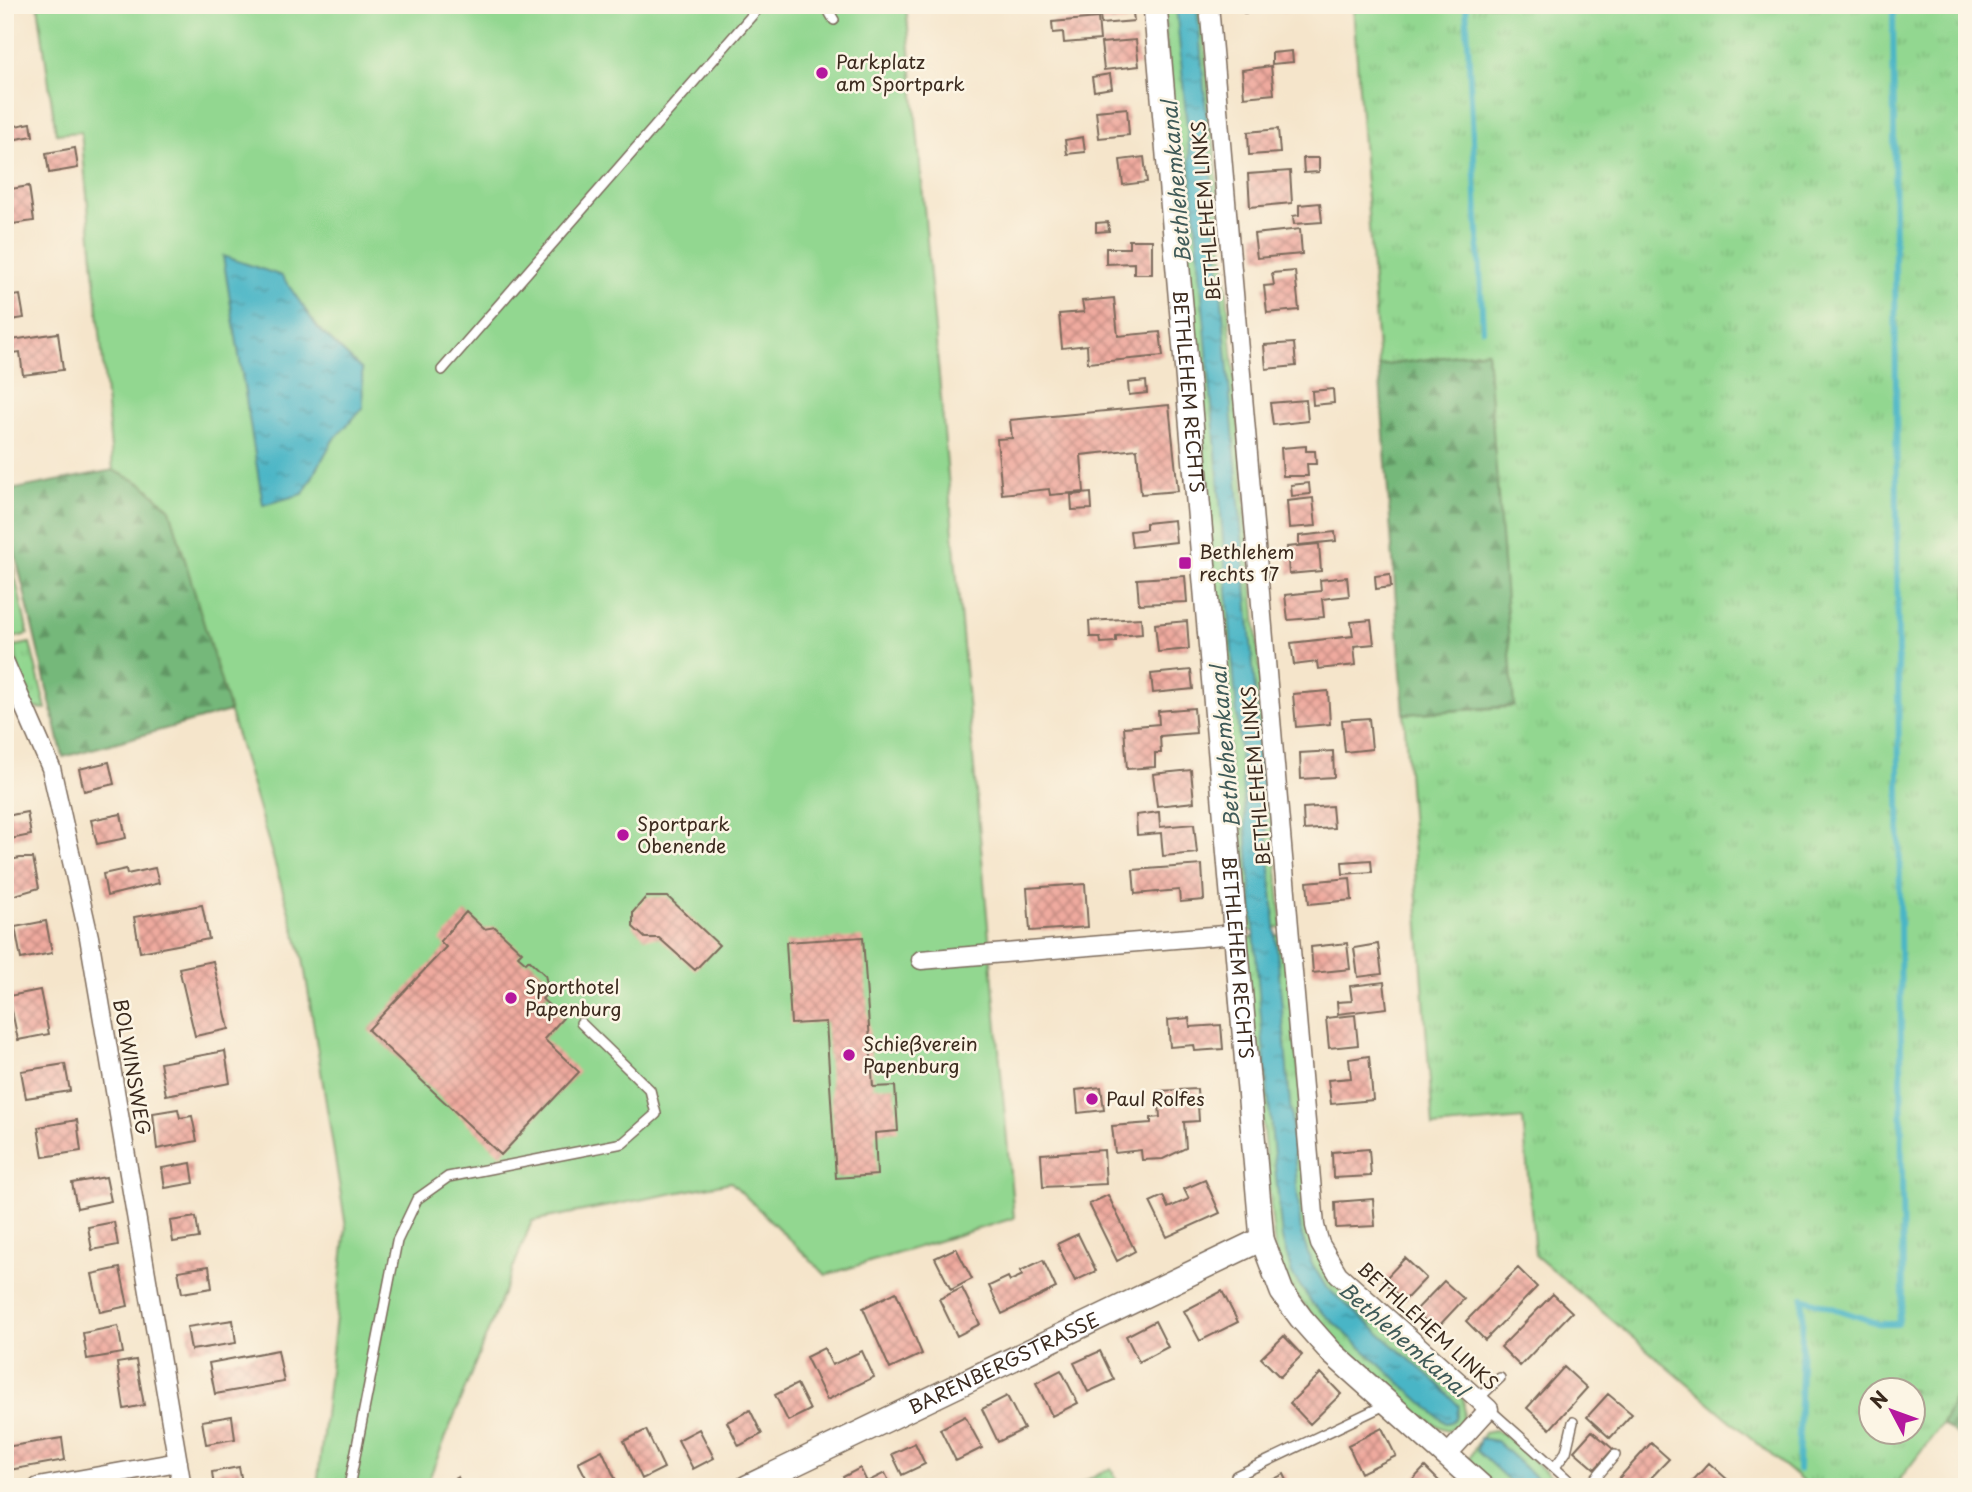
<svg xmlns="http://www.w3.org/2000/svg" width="1972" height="1492" font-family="'Playpen Sans',sans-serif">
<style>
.grass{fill:url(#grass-tufts);stroke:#668057;stroke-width:2;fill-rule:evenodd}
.forest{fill:url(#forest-firs);stroke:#58714c;stroke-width:2}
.park{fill:#92d790;stroke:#668057;stroke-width:2}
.water{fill:url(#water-ripples);stroke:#427072;stroke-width:2}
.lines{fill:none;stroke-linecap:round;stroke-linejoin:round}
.stream{stroke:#4ab5c6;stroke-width:6}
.building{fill:url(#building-cross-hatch)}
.service-casing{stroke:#7c6b5b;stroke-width:12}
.minor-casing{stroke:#7c6b5b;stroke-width:21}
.tertiary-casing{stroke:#7c6b5b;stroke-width:26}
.service{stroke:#fff;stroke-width:9}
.minor{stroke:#fff;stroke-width:18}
.tertiary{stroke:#fff;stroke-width:23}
.poi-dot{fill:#b5179e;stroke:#fcf5e5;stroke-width:2.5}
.labels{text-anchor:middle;stroke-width:5;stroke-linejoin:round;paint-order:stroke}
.poi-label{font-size:19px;fill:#3b2a1e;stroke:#fcf5e5;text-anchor:start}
.street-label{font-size:19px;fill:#3b2a1e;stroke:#fcf5e5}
.water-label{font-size:21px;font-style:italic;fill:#405b59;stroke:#fcf5e5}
</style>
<defs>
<pattern id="grass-tufts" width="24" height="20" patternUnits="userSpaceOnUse" patternTransform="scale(1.75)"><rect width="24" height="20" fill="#92d790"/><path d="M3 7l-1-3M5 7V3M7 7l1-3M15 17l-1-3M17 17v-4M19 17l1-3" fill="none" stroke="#7fb97c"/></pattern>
<pattern id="forest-firs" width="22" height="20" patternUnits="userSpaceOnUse" patternTransform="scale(1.75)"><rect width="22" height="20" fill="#75b87a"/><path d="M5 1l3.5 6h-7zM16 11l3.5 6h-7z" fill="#619663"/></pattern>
<pattern id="water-ripples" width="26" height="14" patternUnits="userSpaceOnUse" patternTransform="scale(1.75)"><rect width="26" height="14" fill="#4ab5c6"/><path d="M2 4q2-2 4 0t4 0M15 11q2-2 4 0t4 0" fill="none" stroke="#3f93a0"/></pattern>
<pattern id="building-cross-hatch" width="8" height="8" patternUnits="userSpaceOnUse" patternTransform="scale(1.75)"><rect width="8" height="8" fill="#efaa9f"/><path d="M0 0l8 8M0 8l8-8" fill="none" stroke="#c38b81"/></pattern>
</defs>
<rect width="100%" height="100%" fill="#fcf5e5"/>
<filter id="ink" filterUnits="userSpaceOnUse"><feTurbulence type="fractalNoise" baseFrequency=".0143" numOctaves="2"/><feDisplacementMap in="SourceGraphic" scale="14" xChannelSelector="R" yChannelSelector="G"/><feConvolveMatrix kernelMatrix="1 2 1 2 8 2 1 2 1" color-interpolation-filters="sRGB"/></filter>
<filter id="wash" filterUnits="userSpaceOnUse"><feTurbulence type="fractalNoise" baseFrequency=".00686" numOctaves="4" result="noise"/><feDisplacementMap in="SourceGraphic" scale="28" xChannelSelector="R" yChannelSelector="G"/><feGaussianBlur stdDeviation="1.57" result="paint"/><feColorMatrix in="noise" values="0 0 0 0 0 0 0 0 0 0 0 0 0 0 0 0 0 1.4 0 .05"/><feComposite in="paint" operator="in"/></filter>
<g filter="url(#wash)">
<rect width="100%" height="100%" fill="#f5e5cb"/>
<!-- grass -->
<path class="grass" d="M1163,5H1202L1282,927L1274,928L1275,935H1283L1320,1258L1463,1398C1466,1415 1464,1424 1448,1430C1410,1420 1317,1325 1293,1291C1285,1279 1280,1264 1275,1251L1245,947L1250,937H1255L1254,931H1250L1244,924Z
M1353,5H1967V1373L1942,1424L1894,1487H1809L1535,1255L1523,1119L1433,1127L1404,714L1510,707L1487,351L1379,366ZM1870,1390H1912V1432H1870Z
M5,531L28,634L12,638L5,623Z
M30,643L46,709L33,708L18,672L15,646Z
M1494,1431L1502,1433L1563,1487H1497L1472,1464L1469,1458L1484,1433Z
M1111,1468L1120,1487H1073Z"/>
<!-- forest -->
<path class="forest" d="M1487,351L1514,706L1404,714L1379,366Z
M113,470L143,484L170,509L230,711L63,757L5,510V491Z
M1967,1373V1443L1942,1424Z"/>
<!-- park -->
<path class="park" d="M38,5H906L1014,1218L826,1275L731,1182L532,1221L427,1484L421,1487H317L346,1227L303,959L170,509L143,484L113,470L81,132L56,134Z"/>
<!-- water -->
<path class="water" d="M1176,5H1197L1301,1233L1311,1262L1326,1287L1437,1383L1459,1406C1457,1415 1457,1422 1446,1423L1436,1415L1312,1303L1292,1274L1282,1238L1263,1043L1216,451Z
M223,256L282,276L318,328L362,370L363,408L333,440L303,494L263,505Z
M1480,1438L1496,1441L1546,1487H1516L1477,1451Z"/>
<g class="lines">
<!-- stream -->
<path class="stream" d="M1466,5L1483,329
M1798,1470L1803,1298L1880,1324H1898L1903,1297L1893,5"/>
</g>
<g id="blocks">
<!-- building -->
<path class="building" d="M1099,5H1132L1134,21L1101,24Z
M1244,5H1289V11L1244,13Z
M1098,18L1100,40L1064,43L1063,32L1053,33L1052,22Z
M1136,40L1139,66L1104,70L1101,43Z
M1292,51L1293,62L1272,64V53Z
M1271,66L1274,94L1244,97L1242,70Z
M1110,74L1112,88L1094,91L1092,77Z
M1127,108L1129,135L1099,138L1096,111Z
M31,123L33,136L5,141V128Z
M1278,129L1280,153L1249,155L1248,132Z
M1083,137L1085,152L1067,154L1065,140Z
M75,148L78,168L49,173L46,153Z
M1144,157L1147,182L1123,185L1120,160Z
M1303,158H1319V172L1304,173Z
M1290,171L1292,203L1250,207L1248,174Z
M29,186L34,221L5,225V190Z
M1320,203L1322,222L1294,224L1293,216L1299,215V205Z
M1108,222L1109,231L1096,232V223Z
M1300,229L1302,254L1257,258L1254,234Z
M1129,240H1152V274H1134V263L1106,264V248H1129Z
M5,248L10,273L5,274Z
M1295,271L1299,310L1267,313L1264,286L1274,285L1272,273Z
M20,295L24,318L5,321V297Z
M1114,298L1118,336L1160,332L1163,356L1088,363L1087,345L1062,348L1059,314L1084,312L1082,301Z
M58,333L63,370L23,375L20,352L5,354V341Z
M1294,343L1296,366L1266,369L1264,345Z
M1146,381L1147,393L1129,395L1128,383Z
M1333,389L1334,403L1313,405L1312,391Z
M1306,400L1308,421L1273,425L1270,403Z
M1169,405L1178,491L1141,494L1137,449L1081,455L1084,492L1050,495L1049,489L1002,494L997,439L1012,438L1010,420Z
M1306,446V451H1315L1316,464H1307L1308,476H1283L1281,448Z
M1309,483L1310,494L1292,496L1291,485Z
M1091,493L1092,509L1072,510L1071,495Z
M1313,498L1316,526L1289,528L1287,501Z
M1174,520L1176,542L1132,547L1130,531L1146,529V523Z
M1335,532L1336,541L1299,545V536Z
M1319,544L1321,571L1289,574L1287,547Z
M1390,574L1391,587L1376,589L1375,576Z
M1185,576L1187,602L1139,604L1137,579Z
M1347,577L1349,596L1322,599L1324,617L1288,620L1285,595L1321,591L1320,580Z
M1141,618L1142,634L1116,636V642L1101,643L1100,637H1090L1089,621Z
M1371,620L1374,644L1354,646L1356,665L1318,669L1317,662L1294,665L1291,643L1353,636L1351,622Z
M1187,621L1189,649L1158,652L1155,624Z
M1191,670L1193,689L1153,693L1151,674Z
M1328,691L1330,724L1296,727L1293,694Z
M1194,708L1196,733L1160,736L1161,753H1155V767L1127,769L1124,727L1159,724L1158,711Z
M1369,718L1372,749L1345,752L1342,720Z
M1333,751L1334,777L1301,779L1300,753Z
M109,762L114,784L84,791L79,769Z
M1191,770L1194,802L1157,806L1153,774Z
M6,795L11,815L27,812L31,835L5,840Z
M1332,806L1334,828L1304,830L1303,808Z
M1159,812L1160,827L1194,824L1197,853L1163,856L1161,833L1137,835L1136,815Z
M121,814L126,838L97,844L91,820Z
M20,858H33L39,888L5,898V861Z
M1371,860L1372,872L1343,874L1342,862Z
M1202,865L1204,900L1180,902L1179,890L1135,894L1133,870Z
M155,868L159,883L107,896L103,874L126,869L127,874Z
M1350,878L1352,900L1309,904L1307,882Z
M1085,884L1088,927L1030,931L1027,888Z
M646,897H668L719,945L695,970L659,938H645L633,927V912Z
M202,905L209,939L140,952L134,917Z
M466,912L484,929L495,927L522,952L518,956L526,963L529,960L545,975L549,992L542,999L563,1018L544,1039L579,1072L501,1155L368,1030L446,947L440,941Z
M46,921L52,953L21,959L15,927Z
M863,937L873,1087L895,1086L898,1131L875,1133L877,1175L836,1178L826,1022L791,1024L786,942Z
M1347,943L1350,969L1313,973L1311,947Z
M1378,944L1382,974L1358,977L1354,948Z
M213,961L229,1029L195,1036L179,968Z
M1384,982L1387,1008L1338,1014L1337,1002L1352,1001L1350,986Z
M40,990L49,1034L18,1040L9,996Z
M1355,1015L1358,1045L1329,1048L1326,1018Z
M1189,1018L1190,1027L1221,1025L1223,1049L1195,1051L1194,1045L1170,1047L1168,1020Z
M225,1051L230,1083L166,1095L160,1063Z
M1369,1056L1373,1100L1331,1104L1328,1080L1351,1078L1349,1059Z
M65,1064L70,1091L26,1098L21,1071Z
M1101,1087L1104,1110L1078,1113L1076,1090Z
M1197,1089L1199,1121L1184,1122L1186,1148L1163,1159L1142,1160L1141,1150L1115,1153L1112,1126L1151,1123V1118L1160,1117L1158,1091Z
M178,1109L180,1118L192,1116L197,1141L157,1149L153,1113Z
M77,1120L81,1151L43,1157L38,1127Z
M1369,1149L1371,1176L1333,1178L1332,1152Z
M1104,1150L1106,1184L1043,1187L1041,1154Z
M191,1163L194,1183L165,1188L162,1168Z
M106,1177L111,1201L77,1208L72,1183Z
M1205,1180L1220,1213L1167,1237L1150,1202L1163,1196L1168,1208L1189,1199L1184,1189Z
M1108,1195L1135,1251L1117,1261L1089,1204Z
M1373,1199L1375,1226L1336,1228L1335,1202Z
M196,1217L199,1238L173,1242L170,1221Z
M114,1222L118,1245L92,1250L88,1227Z
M1078,1234L1096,1271L1075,1281L1057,1244Z
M956,1248L972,1279L951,1290L935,1258Z
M1405,1258L1426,1278L1404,1301L1383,1281Z
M1043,1260L1056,1288L1002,1314L989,1286L1008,1277L1010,1281L1023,1275L1020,1271Z
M209,1266L212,1288L182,1293L178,1271Z
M120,1268L128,1306L100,1312L92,1274Z
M1518,1268L1537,1287L1485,1340L1466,1321Z
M1444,1281L1464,1299L1435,1330L1415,1311Z
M962,1288L980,1324L957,1336L939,1299Z
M1222,1291L1238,1322L1200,1341L1184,1311Z
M896,1292L922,1354L890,1369L863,1308Z
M1553,1294L1572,1312L1520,1366L1501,1347Z
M233,1320L236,1343L191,1350L187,1327Z
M1155,1321L1168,1347L1139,1362L1126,1336Z
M118,1326L123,1353L87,1359L83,1333Z
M1284,1336L1302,1355L1280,1377L1261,1358Z
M824,1348L832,1365L862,1351L874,1377L827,1400L806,1357Z
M278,1350L284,1382L215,1394L209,1363Z
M1100,1351L1114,1380L1088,1392L1074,1363Z
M136,1360L144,1405L124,1409L117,1363Z
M1564,1367L1587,1388L1550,1429L1527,1408Z
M1061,1370L1078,1403L1052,1416L1036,1383Z
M1321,1373L1341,1394L1310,1424L1290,1403Z
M797,1384L810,1410L788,1421L775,1395Z
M1608,1394L1632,1414L1610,1438L1587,1417Z
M1007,1396L1024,1429L998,1442L982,1409Z
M750,1410L762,1434L739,1446L727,1422Z
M232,1416L235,1439L206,1444L202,1421Z
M965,1416L982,1448L956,1461L940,1429Z
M1382,1428L1396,1456L1361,1473L1348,1445Z
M699,1429L714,1458L693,1469L678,1440Z
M646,1430L664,1468L642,1479L624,1441Z
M1592,1431L1613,1449L1595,1469L1574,1451Z
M62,1438L65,1460L9,1470L5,1447Z
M915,1443L925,1464L902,1475L892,1454Z
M1651,1443L1669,1459L1647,1482L1651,1485L1611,1487Z
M602,1450L619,1487H591L578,1462Z
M1709,1463L1728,1480L1722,1487H1687Z
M239,1467L243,1487H214L212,1472Z
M1425,1467L1445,1487H1406Z
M860,1468L867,1482L885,1473L892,1487H848L843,1477Z
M1284,1474L1290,1487H1258Z
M458,1477L462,1487H438Z"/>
</g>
</g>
<g filter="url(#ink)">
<use href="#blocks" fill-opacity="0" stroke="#7c6b5b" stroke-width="2"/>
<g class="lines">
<defs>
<path id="service" d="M825,5L834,20
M442,370L761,5
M1478,1399L1500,1378
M1489,1409L1576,1487
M1555,1467L1566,1452L1573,1422
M1236,1476L1387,1404
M349,1487L397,1241L417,1199L448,1177L623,1143L656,1114L650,1090L581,1023
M1588,1487L1615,1455"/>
<path id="minor" d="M1209,5L1315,1226L1320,1244L1338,1274L1489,1409L1447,1455
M5,663L51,768L89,937L182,1487
M921,960L1236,934
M38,1487L178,1462"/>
<g id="tertiary">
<path id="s1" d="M1155,5L1262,1239L1282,1292L1301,1318L1332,1353L1482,1487"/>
<path id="s2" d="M747,1487L1262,1239"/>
</g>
</defs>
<!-- service casing -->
<use href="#service" class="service-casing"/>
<!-- minor casing -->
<use href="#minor" class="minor-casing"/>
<!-- tertiary casing -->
<use href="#tertiary" class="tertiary-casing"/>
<!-- service -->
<use href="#service" class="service"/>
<!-- minor -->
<use href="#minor" class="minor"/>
<!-- tertiary -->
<use href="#tertiary" class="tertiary"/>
</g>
</g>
<!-- markers -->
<g class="poi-dot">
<circle cx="822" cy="73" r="7"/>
<rect x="1178" y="556" width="14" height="14" rx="3.5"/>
<circle cx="623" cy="835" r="7"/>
<circle cx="511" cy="998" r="7"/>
<circle cx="849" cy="1055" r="7"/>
<circle cx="1092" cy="1099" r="7"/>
</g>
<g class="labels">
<!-- poi labels -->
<g class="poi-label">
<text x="836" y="69">Parkplatz<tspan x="836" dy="22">am Sportpark</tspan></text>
<text x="1199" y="559">Bethlehem<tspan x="1199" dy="22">rechts 17</tspan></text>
<text x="637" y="831">Sportpark<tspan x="637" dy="22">Obenende</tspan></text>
<text x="525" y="994">Sporthotel<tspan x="525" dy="22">Papenburg</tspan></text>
<text x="863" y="1051">Schießverein<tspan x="863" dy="22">Papenburg</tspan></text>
<text x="1106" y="1106">Paul Rolfes</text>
</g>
<!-- street labels -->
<g class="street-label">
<text transform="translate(1206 211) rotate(-95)" y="7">BETHLEHEM LINKS</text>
<text dy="7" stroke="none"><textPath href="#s1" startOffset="388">BETHLEHEM RECHTS</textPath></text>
<text transform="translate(1256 776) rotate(-95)" y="7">BETHLEHEM LINKS</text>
<text dy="7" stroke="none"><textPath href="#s1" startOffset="956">BETHLEHEM RECHTS</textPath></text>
<text transform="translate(132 1067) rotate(80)" y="7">BOLWINSWEG</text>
<text transform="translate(1428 1326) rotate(42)" y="7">BETHLEHEM LINKS</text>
<text dy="7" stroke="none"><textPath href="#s2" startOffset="285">BARENBERGSTRASSE</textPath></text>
</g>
<!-- water labels -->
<g class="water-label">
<text transform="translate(1177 182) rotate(-95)" y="7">Bethlehemkanal</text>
<text transform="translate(1226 747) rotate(-95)" y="7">Bethlehemkanal</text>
<text transform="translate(1403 1340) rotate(41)" y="7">Bethlehemkanal</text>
</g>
</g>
<!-- margin -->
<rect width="1972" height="1492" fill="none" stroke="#fcf5e5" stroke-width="28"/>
<!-- north arrow -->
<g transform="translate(1892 1411) rotate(311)"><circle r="33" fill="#fcf5e5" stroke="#afa495" stroke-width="2"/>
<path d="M0-5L12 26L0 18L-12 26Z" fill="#b5179e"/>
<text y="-10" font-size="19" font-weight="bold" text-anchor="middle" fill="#3b2a1e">N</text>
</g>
</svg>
